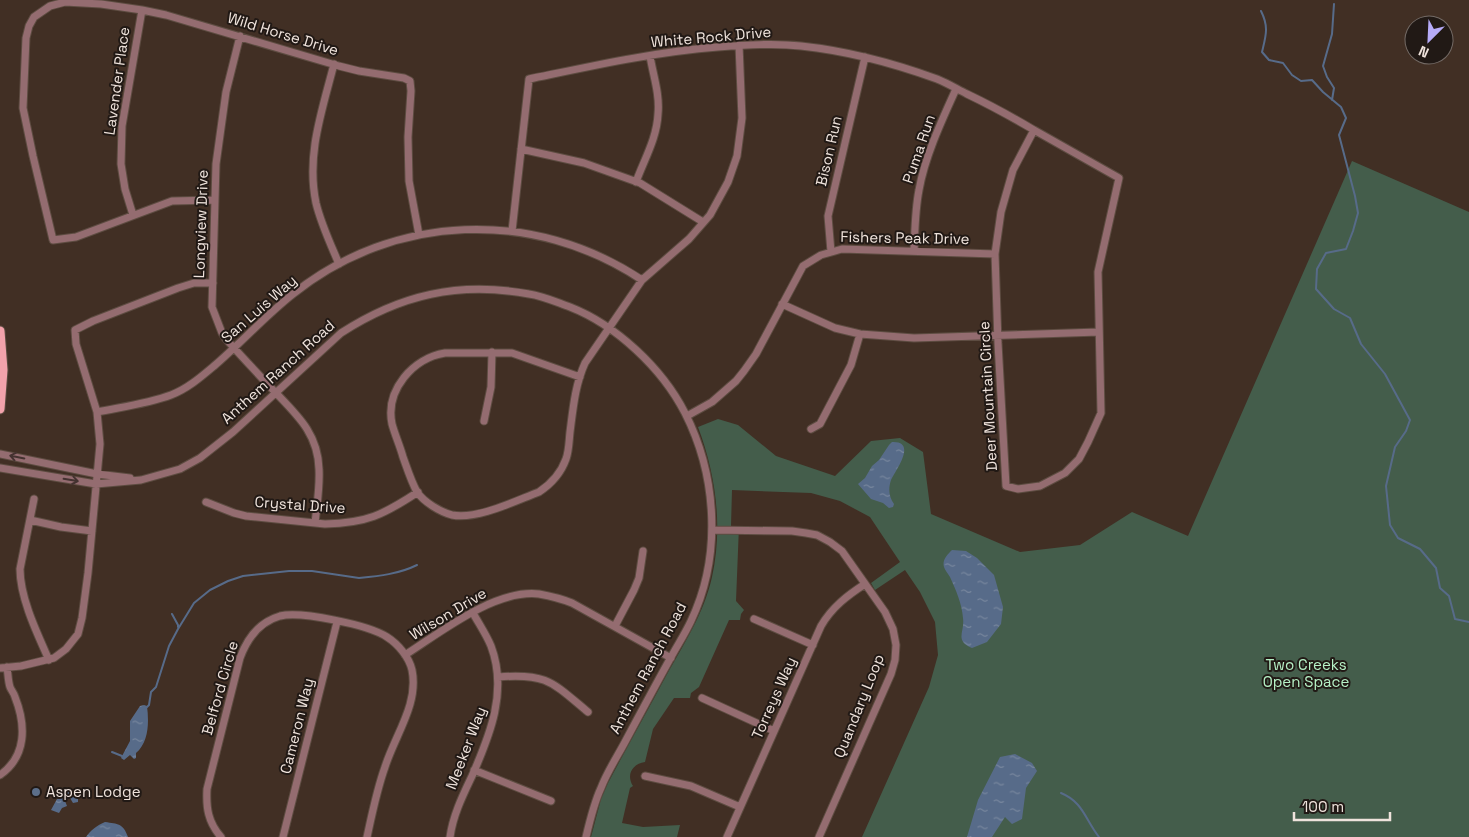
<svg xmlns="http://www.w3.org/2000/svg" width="1469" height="837" font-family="'Space Grotesk',sans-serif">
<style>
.park{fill:#445d4b}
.water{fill:url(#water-ripples)}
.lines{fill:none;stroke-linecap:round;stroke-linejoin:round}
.stream{stroke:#576b89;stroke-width:2}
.minor-casing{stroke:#5d4c41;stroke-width:9}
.major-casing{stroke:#5d4c41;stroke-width:11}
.minor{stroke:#946c70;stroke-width:7}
.major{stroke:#f2a2ab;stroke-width:9}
.oneway{stroke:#443230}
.service-dot{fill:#5c6f8a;stroke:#211915;stroke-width:2}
.labels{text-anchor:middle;stroke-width:4;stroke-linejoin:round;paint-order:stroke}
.street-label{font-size:15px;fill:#efe3dc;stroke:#211915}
.park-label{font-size:15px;fill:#b6f1c6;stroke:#211915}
.poi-label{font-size:15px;fill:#efe3dc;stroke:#211915;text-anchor:start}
</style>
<defs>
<pattern id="water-ripples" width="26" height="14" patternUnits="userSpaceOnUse" patternTransform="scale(1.25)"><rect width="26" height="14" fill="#576b89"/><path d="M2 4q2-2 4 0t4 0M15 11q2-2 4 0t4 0" fill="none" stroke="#78879e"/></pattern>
</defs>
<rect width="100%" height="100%" fill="#412f24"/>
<!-- park -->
<path class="park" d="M1352,161L1469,212V837H862L929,687L938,655L935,622L920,592L905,570L875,590L871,583L900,562L870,517L840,501L811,493L732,490L731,526H739L736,601L744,610L741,614L740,620H729L699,687L691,693L690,698H674L653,729L645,762C632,764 626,775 633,786L630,788L622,823L643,827L680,825L677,837H591L601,799L608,783C627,747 647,712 666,676C684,644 704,613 712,577C723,527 716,475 698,427L718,419L738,425L776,456L835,476L871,441L900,438L923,452L931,514L1020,552L1080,545L1132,512L1188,536Z"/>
<!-- water -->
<path class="water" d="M892,442C918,441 895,471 891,480C888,489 889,497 894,504L893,507L889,508L883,503L871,499L858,484L865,478L872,466L879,460L889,445Z
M952,550L966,551L977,558L994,575L1003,607L1001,624L987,642L972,648C954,640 965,633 963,618C962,604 956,590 950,577C948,574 945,570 944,567C942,560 947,555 952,550Z
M144,705L147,706C149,722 149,742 136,753V758L134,759L130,755L124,760L121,758L130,741V721L140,706Z
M1015,754L1032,763L1037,771L1026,788L1022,819L1012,824L1005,817L992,837H967L978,800L1000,757Z
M67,789H70L72,791L76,792V795L78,796V802L73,803L70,798H67L65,801L67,806L62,808L59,813L51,810L57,799L62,798L64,793Z
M105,822C118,824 123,823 128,837H86C91,830 96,826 105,822Z"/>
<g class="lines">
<!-- stream -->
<path class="stream" d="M1261,11C1269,27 1266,35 1262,52L1269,60L1283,63L1292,75L1301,81L1312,80L1323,92L1341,107L1346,118L1339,135L1355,196L1358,213L1353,231L1346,249L1326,253L1317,269L1316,289L1334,309L1350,318L1361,344L1385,374L1410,420L1406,431L1395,447L1386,486L1390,525L1398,538L1420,549L1436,568L1440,588L1449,596L1455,619L1469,622
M1332,100L1334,88L1327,77L1323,66L1332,34L1334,4
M172,614L178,625V627
M147,707L149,705L151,692L156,687L169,646L178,629L194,603L210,590L228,581L243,576L289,571H312L359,578C379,576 399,574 417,565
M112,752L122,756
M1061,793C1083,802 1085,819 1099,837"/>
<defs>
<path id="minor" d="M240,36L226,92L216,164L212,307L222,333L226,339C242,357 259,375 275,392C298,416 318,434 319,469C320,487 317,505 315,523
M334,64C322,111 306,155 316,203C321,224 331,245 339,264
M1034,130L1119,178L1098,272L1101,413L1088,442L1079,459L1065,473L1040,486L1018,489L1006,486L998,343L995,254L1001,212L1013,170Z
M521,149L584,163L640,183L703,222
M636,182C644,160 657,138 658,114C660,94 653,75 650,56
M215,200L172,201L76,237L53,240L33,156L23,108L26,38L29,26L34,17L50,6L65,2L101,4L142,10L166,15L339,66L359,71L404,78L410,81L411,91L408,137L409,181L419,235
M133,215L125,189L121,164L122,126L142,10
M512,231L529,79C592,66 654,52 718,47C746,45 774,43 801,46C848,51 893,63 937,79C947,83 957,89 967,94C990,105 1012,117 1034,130
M914,251C915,230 915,210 919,190C925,156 942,120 956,89
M831,252L828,216L865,57
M782,304L835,328L860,334L914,338L1099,332
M580,377L512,353H445C413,358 385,390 392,424C395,435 400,446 403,457C407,468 411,481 417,492C424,502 440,512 452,515C477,520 515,501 539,492C551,484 561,473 566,459C569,451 569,441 570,432C573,409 575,385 585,363L642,280L689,239L710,215L728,182L737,156L742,118L739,45
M97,412C121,407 147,404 171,395C187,389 201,377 214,366C241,343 265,316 293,294C394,213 534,208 642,280
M687,416L712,402L736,381L744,371L756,354L803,266L821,255L842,249L995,254
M484,421L491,387L492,352
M811,429L820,424L851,365L860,334
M0,454L97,474L130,478
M0,468L96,484L141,480L180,469L200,458L233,432L341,333C400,295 458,281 529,294C543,296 556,302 570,307C616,325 662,368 685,413C717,476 722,556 691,621C685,634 677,646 670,659C655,686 640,714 625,742C617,757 607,772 601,788C594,803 590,820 586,837
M34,499L20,569C20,598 37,633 49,660
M206,502L234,513L246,516L325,524C367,523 383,515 418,492
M30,520L61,527L92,531
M712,530L792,531L806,533L817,535L830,542L842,551L885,612L893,629L896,645L895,660L891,674L819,837
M754,619L813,645
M615,626L634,590L639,578L643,551
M405,655C441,632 495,589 539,594C550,596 562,599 572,603L671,658
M0,668L21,666L54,658L66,649L78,634L82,618L88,573L100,444L97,412L76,344L75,330L93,321L178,288L194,283H213
M498,677C547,673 552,682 588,712
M702,698L774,731
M474,770L551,801
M0,775C27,756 26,725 15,697C14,693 11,690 10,687C8,681 8,673 7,667
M645,776L691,786L740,807
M221,837C208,822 206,808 207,789L240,658C247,639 259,622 280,616C301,611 369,625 387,637C398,644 409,657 412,670C419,704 395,735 385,767C377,789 372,814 367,837
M283,837L337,622
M450,837C453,815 463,795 472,776C490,735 508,691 491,646C486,634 479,624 473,613
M727,837L821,626C832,607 848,595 865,584"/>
<path id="major" d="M0,331L3,370L0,409"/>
</defs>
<!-- minor casing -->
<use href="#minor" class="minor-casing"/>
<!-- major casing -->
<use href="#major" class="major-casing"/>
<!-- minor -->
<use href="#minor" class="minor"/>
<!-- major -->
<use href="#major" class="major"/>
</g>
<!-- one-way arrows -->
<defs><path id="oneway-shaft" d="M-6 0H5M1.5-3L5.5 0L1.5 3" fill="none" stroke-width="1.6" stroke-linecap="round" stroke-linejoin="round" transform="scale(1.25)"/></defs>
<g class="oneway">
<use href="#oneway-shaft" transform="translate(17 457) rotate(-169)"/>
<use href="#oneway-shaft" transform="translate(71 480) rotate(9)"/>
</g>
<!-- markers -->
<circle class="service-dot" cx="36" cy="792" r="5"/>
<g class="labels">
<!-- street labels -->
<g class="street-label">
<text transform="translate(283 34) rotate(17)" y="5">Wild Horse Drive</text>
<text transform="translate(711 37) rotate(-5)" y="5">White Rock Drive</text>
<text transform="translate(117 81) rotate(-82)" y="5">Lavender Place</text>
<text transform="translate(919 149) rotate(-71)" y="5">Puma Run</text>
<text transform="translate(829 151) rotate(-77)" y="5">Bison Run</text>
<text transform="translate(201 224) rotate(-88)" y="5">Longview Drive</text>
<text transform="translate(905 238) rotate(1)" y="5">Fishers Peak Drive</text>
<text transform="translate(259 309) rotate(-41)" y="5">San Luis Way</text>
<text transform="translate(278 372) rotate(-42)" y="5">Anthem Ranch Road</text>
<text transform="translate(988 396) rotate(-93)" y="5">Deer Mountain Circle</text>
<text transform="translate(300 505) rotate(4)" y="5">Crystal Drive</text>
<text transform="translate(448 614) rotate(-31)" y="5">Wilson Drive</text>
<text transform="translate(648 668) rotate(-62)" y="5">Anthem Ranch Road</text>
<text transform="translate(220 688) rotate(-74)" y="5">Belford Circle</text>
<text transform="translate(774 698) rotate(-66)" y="5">Torreys Way</text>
<text transform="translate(859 706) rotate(-68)" y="5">Quandary Loop</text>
<text transform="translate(297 726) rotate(-76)" y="5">Cameron Way</text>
<text transform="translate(466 748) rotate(-69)" y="5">Meeker Way</text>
</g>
<!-- park labels -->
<g class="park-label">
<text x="1306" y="670">Two Creeks<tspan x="1306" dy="17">Open Space</tspan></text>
</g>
<!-- poi labels -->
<g class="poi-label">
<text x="46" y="797">Aspen Lodge</text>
</g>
</g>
<!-- north arrow -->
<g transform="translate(1429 40) rotate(204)"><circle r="24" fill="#211915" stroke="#736a65"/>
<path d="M0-4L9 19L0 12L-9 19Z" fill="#b6abf8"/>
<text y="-8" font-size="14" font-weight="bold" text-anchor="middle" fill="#efe3dc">N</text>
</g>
<!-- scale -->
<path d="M1294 812v8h96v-8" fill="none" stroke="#efe3dc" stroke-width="2.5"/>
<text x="1302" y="812" font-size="15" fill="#efe3dc" stroke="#211915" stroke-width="4" paint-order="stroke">100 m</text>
</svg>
